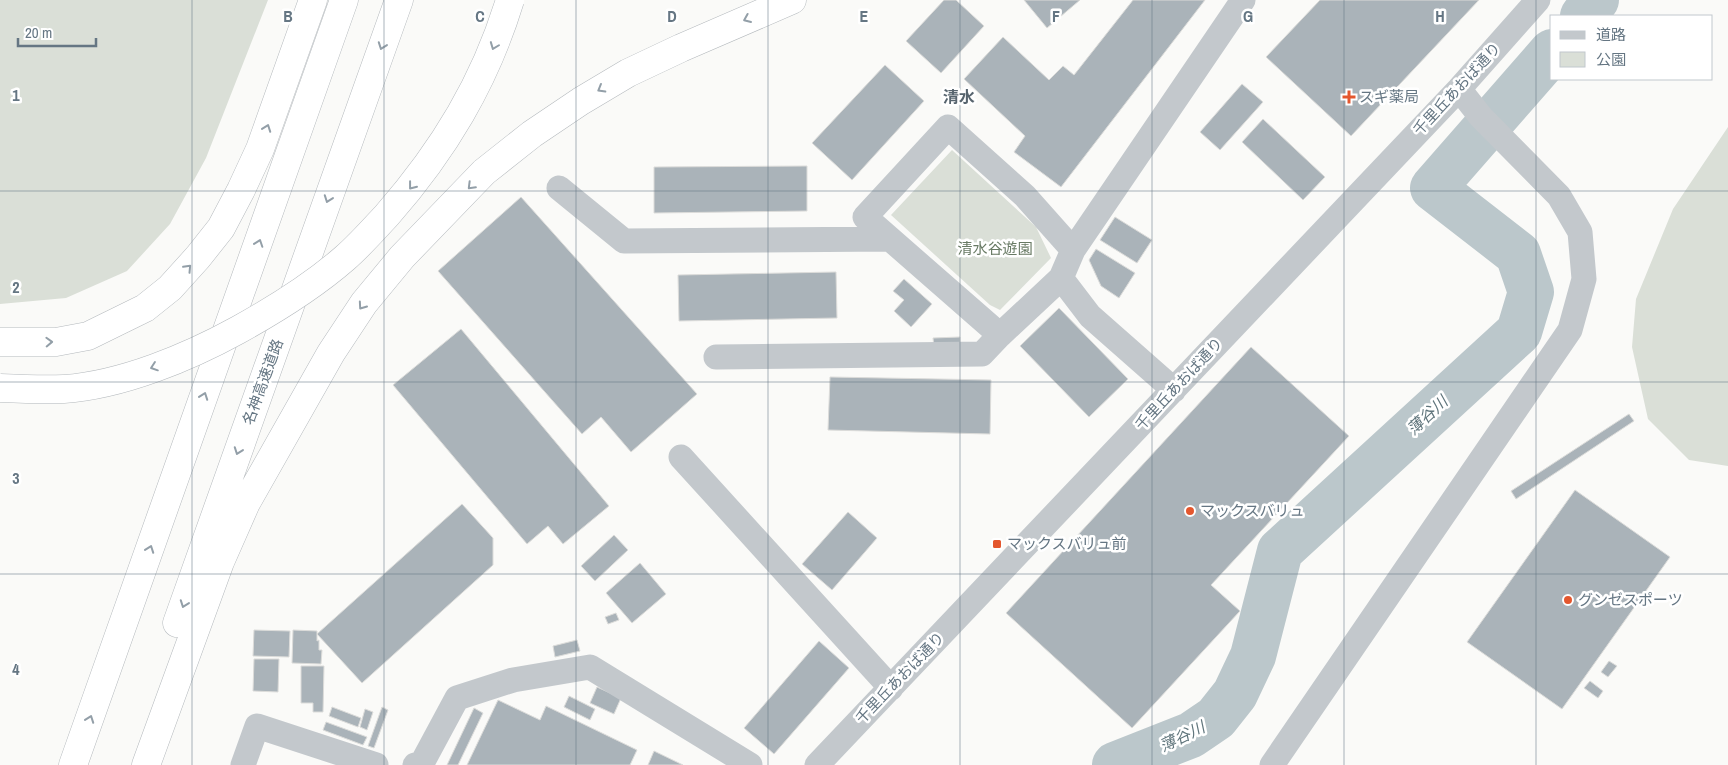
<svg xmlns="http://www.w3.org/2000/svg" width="1728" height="765" font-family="'Archivo Narrow','Noto Sans JP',sans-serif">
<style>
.green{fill:#dadfd7}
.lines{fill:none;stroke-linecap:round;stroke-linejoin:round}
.river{stroke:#bbc7cb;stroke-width:46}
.building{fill:#aab3b9;stroke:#dcdcda}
.highway-casing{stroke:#b4b9bd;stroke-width:29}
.minor{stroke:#c3c8cc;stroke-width:25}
.highway{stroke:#fff;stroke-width:28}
.highway-bridge-casing{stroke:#b4b9bd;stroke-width:29;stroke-linecap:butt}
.highway-bridge{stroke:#fff;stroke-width:28}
.oneway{stroke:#939fa8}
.grid{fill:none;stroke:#657683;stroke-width:1;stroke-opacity:0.55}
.poi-dot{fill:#e4572e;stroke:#fff;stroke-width:2}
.labels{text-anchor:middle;stroke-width:5;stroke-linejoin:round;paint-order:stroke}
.street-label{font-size:15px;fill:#657683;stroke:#fff}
.poi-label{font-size:15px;fill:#657683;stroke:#fff;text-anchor:start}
.park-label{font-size:15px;fill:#687a64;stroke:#fff}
.neighbourhood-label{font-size:16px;font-weight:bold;fill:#57646e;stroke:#fff}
.water-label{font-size:16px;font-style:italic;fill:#60757c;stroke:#fff}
.grid-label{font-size:16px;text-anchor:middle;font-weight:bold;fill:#657683;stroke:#fff;stroke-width:5;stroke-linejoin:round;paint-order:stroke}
</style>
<rect width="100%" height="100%" fill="#fafaf8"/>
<!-- green -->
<path class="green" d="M0,0H268L206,158L170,224L127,271L66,298L0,304Z
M1728,127V466L1689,460L1648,419L1632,347L1636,299L1673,209Z
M952,150L1036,227L1051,258L1000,310L990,305L891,215Z"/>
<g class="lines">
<!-- river -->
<path class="river" d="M1583,16L1596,0
M1115,765L1191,735L1216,718L1235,694L1253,656L1280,551L1519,332L1531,292L1518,254L1433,188L1552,52"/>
</g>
<!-- building -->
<path class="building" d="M944,0H956L984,26L941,73L906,41Z
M1024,0H1080L1047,28Z
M1133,0H1205L1061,187L1014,152L1025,136L964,79L1003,37L1049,80L1063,66L1074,75Z
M1320,0H1479L1351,136L1266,57Z
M885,65L924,101L852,180L812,143Z
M1242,84L1263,102L1220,150L1200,132Z
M1263,119L1325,177L1303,200L1242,142Z
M807,166V211L654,213V167Z
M521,197L697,394L631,452L601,417L582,434L438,271Z
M1115,217L1152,240L1137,263L1100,240Z
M1096,249L1135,273L1119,298L1101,286L1089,260Z
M836,272L837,318L679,321L678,275Z
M904,279L932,304L911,327L894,311L904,300L893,291Z
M1059,308L1128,379L1089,417L1020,346Z
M461,329L609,506L563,544L548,526L527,544L393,385Z
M960,337V346L934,347L933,338Z
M1251,347L1349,436L1211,585L1240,611L1132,728L1006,613Z
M830,377L991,380L990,434L828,430Z
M1629,414L1634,421L1516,499L1511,491Z
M1575,490L1670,557L1562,709L1467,642Z
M462,504L493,538V565L362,683L317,634Z
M848,512L877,538L832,590L802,564Z
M614,535L628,550L595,581L581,566Z
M640,563L666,594L632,623L606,593Z
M616,613L619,620L608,624L605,617Z
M254,630L290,631L289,657L253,656Z
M293,630L317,631V641L319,640V650H322L321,664L292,663Z
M577,640L580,651L555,657L553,646Z
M819,641L849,668L774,754L744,728Z
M254,659H279L278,692L253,691Z
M1609,661L1617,666L1608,677L1601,672Z
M301,666H324L323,712H313V703H301Z
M1590,681L1603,691L1598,698L1584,688Z
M597,687L621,698L614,714L590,703Z
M569,696L595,709L590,720L564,707Z
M498,700L540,720L546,706L637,750L630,765H467Z
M332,707L361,718L358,727L329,716Z
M382,707L388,710L374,748L368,746Z
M474,708L483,713L458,765H447Z
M365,709L373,712L367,730L360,727Z
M326,722L367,737L363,745L323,730Z
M654,751L683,765H648Z"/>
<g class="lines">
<defs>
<path id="highway" d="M0,342H56L88,336L145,308L170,288L198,257L221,228L241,190L260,149L313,0
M177,623L399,0
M73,765L344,0
M146,765L220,562L246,503L331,353L364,303L402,257L484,172L532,134L581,101L628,73L681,48L792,0"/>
</defs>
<!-- highway casing -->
<use href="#highway" class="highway-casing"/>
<!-- minor -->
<path class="minor" d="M559,188L624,241L890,239
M1073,250L1243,0
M1061,278L1000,335L865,217L948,127L1025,196L1073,250L1061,278L1090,316L1174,390
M716,357L982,354L1000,335
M681,457L891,688
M243,765L257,726L376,765
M415,765H421L457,698L513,680L590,667L750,765
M817,765L1459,89L1538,0
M1272,765L1570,330L1584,279L1580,232L1559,196L1481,117L1459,89"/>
<!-- highway -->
<use href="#highway" class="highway"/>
<defs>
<path id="highway-bridge" d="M0,388C21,389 43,390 64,389C122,385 189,357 238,330C276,309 313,286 345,258C360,245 374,229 387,215C444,150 485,82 510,0"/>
</defs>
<!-- highway-bridge casing -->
<use href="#highway-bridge" class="highway-bridge-casing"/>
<!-- highway-bridge -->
<use href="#highway-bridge" class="highway-bridge"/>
</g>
<!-- one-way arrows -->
<defs><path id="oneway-chevron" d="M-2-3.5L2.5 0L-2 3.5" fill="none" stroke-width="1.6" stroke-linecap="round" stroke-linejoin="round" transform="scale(1.25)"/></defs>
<g class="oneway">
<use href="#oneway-chevron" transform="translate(747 19) rotate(157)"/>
<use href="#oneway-chevron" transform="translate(382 46) rotate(110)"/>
<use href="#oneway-chevron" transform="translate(494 46) rotate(111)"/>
<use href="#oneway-chevron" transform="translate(601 89) rotate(150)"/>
<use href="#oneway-chevron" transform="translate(267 128) rotate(-70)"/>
<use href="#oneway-chevron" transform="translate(412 186) rotate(128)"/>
<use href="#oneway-chevron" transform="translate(471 186) rotate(135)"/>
<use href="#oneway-chevron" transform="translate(328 199) rotate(110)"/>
<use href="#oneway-chevron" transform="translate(259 243) rotate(-71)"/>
<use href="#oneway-chevron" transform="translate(188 268) rotate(-47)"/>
<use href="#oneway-chevron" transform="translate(362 306) rotate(125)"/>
<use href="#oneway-chevron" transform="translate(49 342) rotate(-2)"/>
<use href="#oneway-chevron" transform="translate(154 367) rotate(161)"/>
<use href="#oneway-chevron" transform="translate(204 396) rotate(-70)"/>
<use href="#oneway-chevron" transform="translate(238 451) rotate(110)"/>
<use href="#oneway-chevron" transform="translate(150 549) rotate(-70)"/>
<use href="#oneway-chevron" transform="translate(184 604) rotate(110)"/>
<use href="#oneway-chevron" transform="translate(90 719) rotate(-70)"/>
</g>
<!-- grid -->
<path class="grid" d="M192,0V765M384,0V765M576,0V765M768,0V765M960,0V765M1152,0V765M1344,0V765M1536,0V765M0,191H1728M0,382H1728M0,574H1728"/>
<!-- markers -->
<g class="poi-dot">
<path d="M1346.5 89.5h5v5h5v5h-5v5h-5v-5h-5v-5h5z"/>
<circle cx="1190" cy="511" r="5"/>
<rect x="992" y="539" width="10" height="10" rx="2.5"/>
<circle cx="1568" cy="600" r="5"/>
</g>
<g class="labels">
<!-- street labels -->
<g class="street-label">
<text transform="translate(1457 89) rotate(-47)" y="5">千里丘あおば通り</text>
<text transform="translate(263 382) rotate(-70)" y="5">名神高速道路</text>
<text transform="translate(1179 384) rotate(-47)" y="5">千里丘あおば通り</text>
<text transform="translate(900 678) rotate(-46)" y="5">千里丘あおば通り</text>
</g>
<!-- poi labels -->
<g class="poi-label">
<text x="1359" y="102">スギ薬局</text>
<text x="1200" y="516">マックスバリュ</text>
<text x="1007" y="549">マックスバリュ前</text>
<text x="1578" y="605">グンゼスポーツ</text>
</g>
<!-- park labels -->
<g class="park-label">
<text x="995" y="254">清水谷遊園</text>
</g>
<!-- neighbourhood labels -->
<g class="neighbourhood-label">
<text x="959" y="103">清水</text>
</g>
<!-- water labels -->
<g class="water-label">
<text transform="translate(1427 415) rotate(-43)" y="6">薄谷川</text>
<text transform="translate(1182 736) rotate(-26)" y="6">薄谷川</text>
</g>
</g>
<g class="grid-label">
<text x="288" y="22">B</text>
<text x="480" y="22">C</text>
<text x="672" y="22">D</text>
<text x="864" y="22">E</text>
<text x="1056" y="22">F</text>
<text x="1248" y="22">G</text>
<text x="1440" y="22">H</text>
<text x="16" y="101">1</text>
<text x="16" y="293">2</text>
<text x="16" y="484">3</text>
<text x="16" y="675">4</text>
</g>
<!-- legend -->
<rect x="1550" y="15" width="162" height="65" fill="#ffffff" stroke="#c1c8cd"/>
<rect x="1560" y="31" width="25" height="8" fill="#c3c8cc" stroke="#c1c8cd"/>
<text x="1596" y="40" font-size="15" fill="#657683">道路</text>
<rect x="1560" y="52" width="25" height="15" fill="#dadfd7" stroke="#c1c8cd"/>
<text x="1596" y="65" font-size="15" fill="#657683">公園</text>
<!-- scale -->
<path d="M18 38v8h78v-8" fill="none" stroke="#657683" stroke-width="2.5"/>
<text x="25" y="38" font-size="15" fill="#657683" stroke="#ffffff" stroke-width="4" paint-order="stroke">20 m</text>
</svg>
